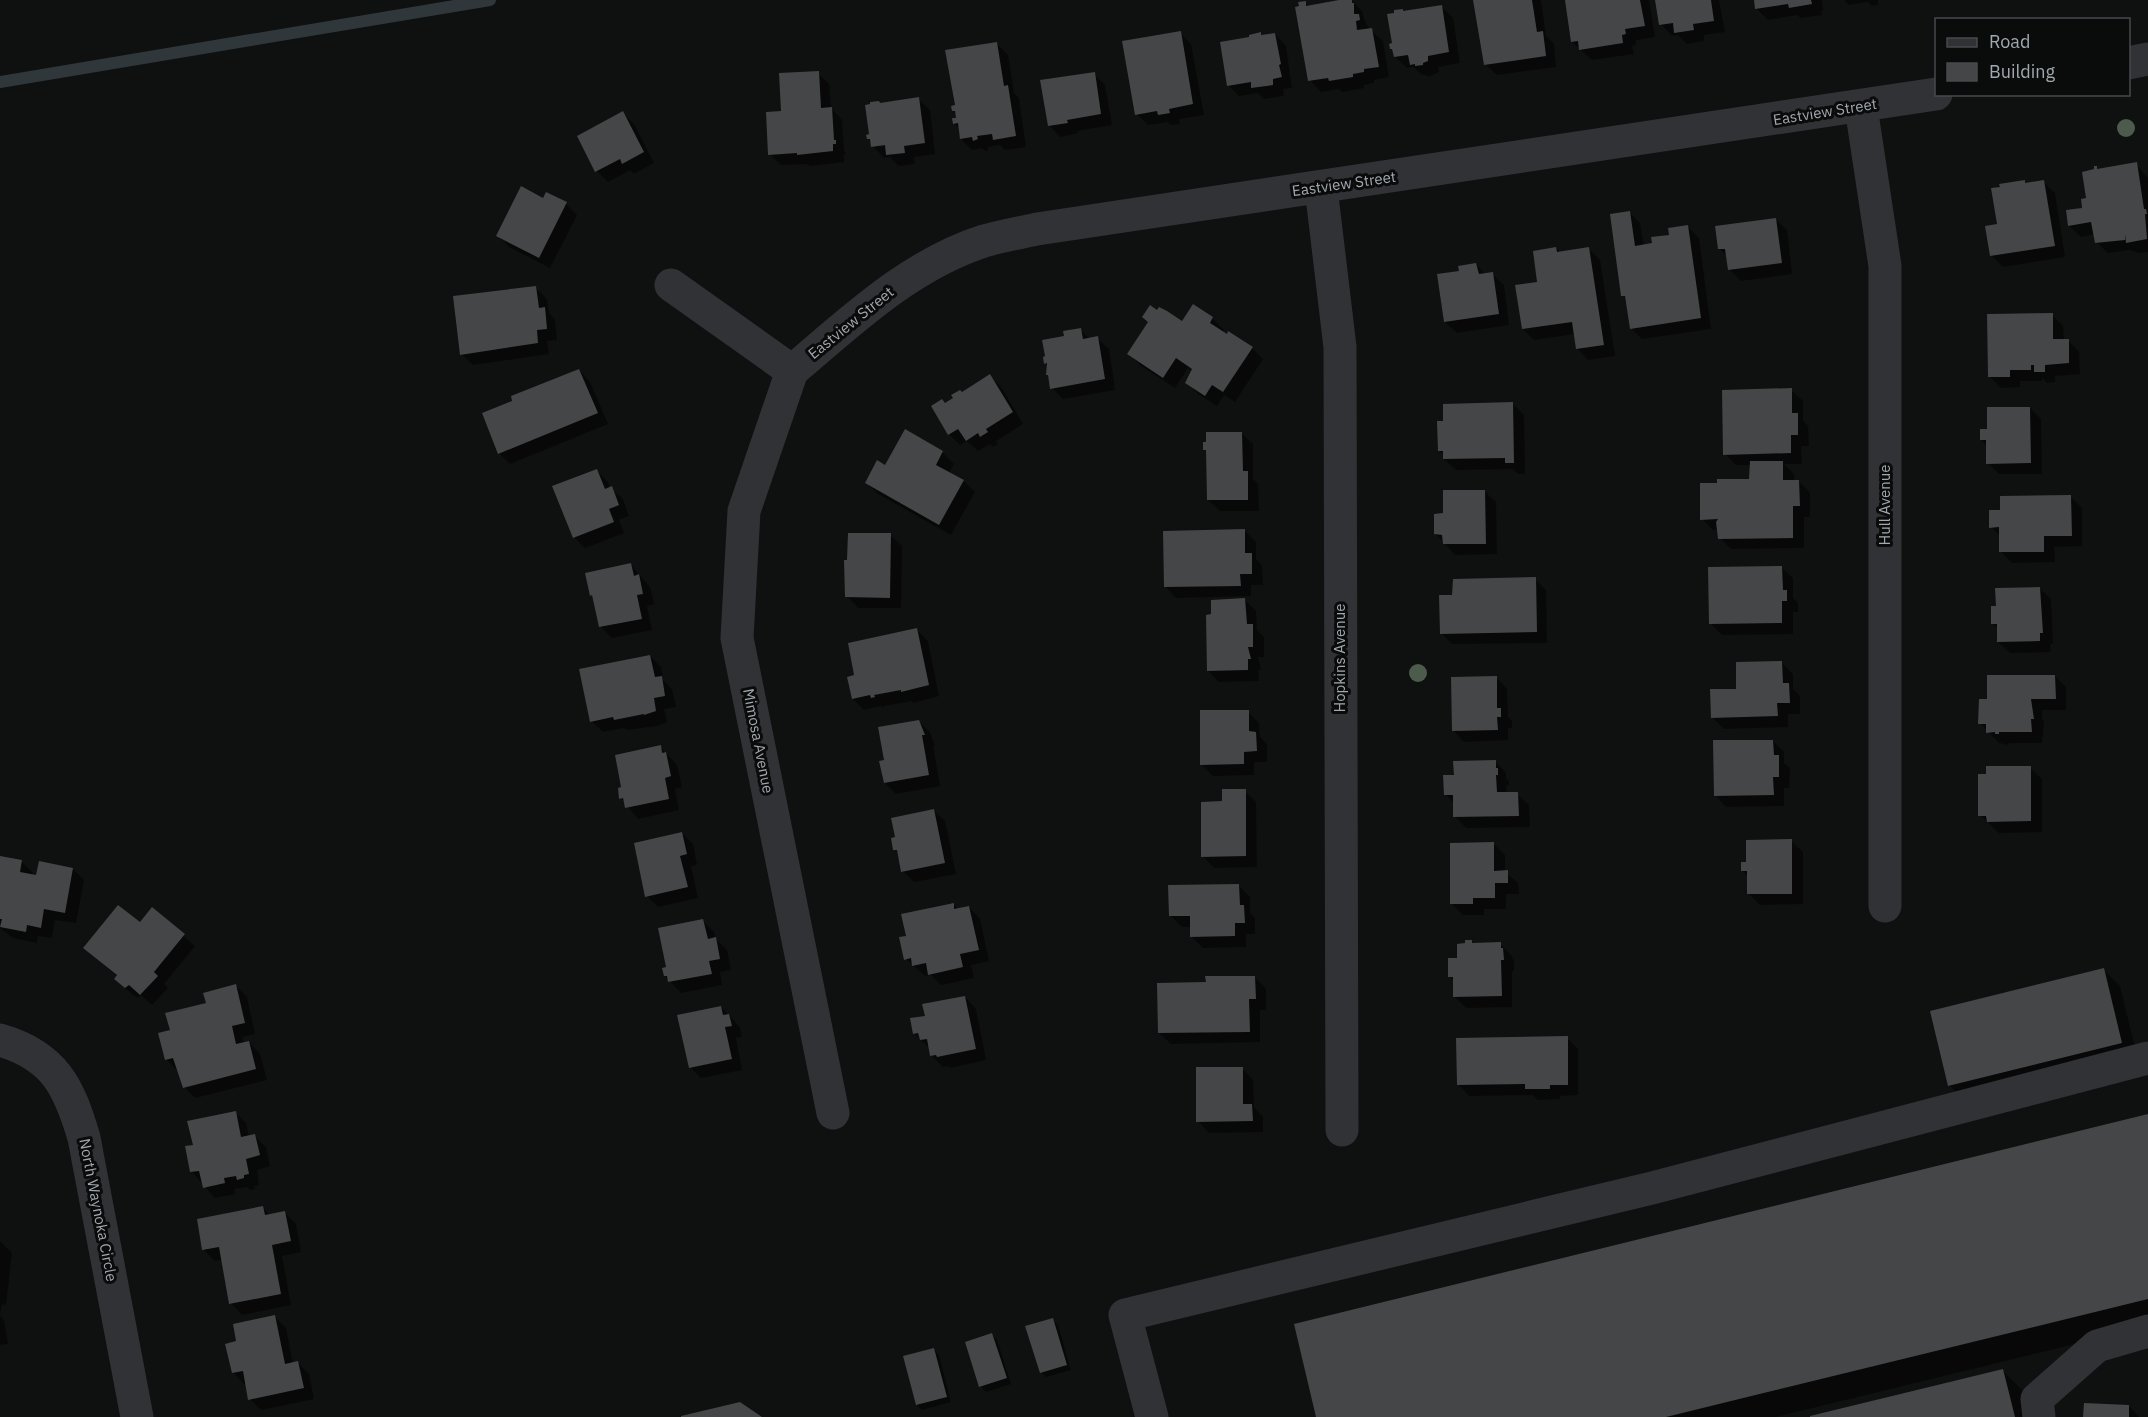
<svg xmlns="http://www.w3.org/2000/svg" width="2148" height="1417" font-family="'IBM Plex Sans',sans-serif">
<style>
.shadow{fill:#0007;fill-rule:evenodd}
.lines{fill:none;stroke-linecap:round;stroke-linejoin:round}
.stream{stroke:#2f373b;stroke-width:12}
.building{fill:#444648}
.minor{stroke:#313235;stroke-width:33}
.tree{fill:#4c5b4b}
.labels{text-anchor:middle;stroke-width:6;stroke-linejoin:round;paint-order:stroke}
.street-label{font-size:15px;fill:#a2a8b0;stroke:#0a0b0b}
</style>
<rect width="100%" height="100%" fill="#0f1010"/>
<!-- shadow -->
<path class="shadow" d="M1351,0L1362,11L1365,22L1370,30L1383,41L1389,77L1374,80V83L1363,85L1364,88L1342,92L1339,89L1321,92L1310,80L1305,2L1309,7Z
M1475,0H1541L1546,36L1554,44L1556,67L1497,75L1485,64Z
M1566,0H1649L1655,37L1636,40V45L1632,46L1634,54L1592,60L1572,42Z
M1657,0H1719L1725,32L1704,35V41L1687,44L1678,35L1672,36L1661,24Z
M1755,0H1822L1823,11H1821L1822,15L1801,18L1797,15L1768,20L1756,8Z
M1844,0H1878V5L1872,6L1868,2L1849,5Z
M1442,7L1453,18L1460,63L1438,67L1439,72L1428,77L1426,75H1422L1413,67L1407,68L1395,57L1393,44L1404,13Z
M1180,33L1191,44L1204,115L1179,119L1180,124L1171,125L1168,122L1148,125L1137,114Z
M1260,34L1263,36L1275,34L1286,46L1292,88L1283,89L1284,96L1264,99L1258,93L1239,96L1228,85L1251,38Z
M996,43L1008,55L1014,93L1019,98L1026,147L1005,150L1000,145L988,147V151H985L982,148L972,150L961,139L960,129L954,123L958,119L957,115L953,111Z
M818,73L829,84L831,108L842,120L844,151L846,153L844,155V162L810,166L808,164L781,165L770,154L782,112Z
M1094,74L1105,85L1112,125L1077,131L1078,133L1060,137L1049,125Z
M918,99L930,110L935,154L914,157L915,164L899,166L890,157L884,158L873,146L869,139L880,104ZM880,144L892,145L880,147Z
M623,113L634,124L654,163L634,174L630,170L608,182L597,171Z
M2136,164L2148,178V252L2139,253L2130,250L2108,253L2096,242L2095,234L2081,237L2069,226L2084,209Z
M2024,182L2026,184L2043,182L2055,193L2065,257L2003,267L1992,256L1999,226Z
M544,200L566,204L577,215L550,268L509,247L498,235Z
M1629,212L1640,223L1644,246L1653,244L1688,227L1699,238L1711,329L1642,339L1631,328L1627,299L1623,296Z
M1775,219L1787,230L1792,274L1741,281L1730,270L1728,257L1720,249Z
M1556,248L1561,253L1589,249L1600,260L1615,356L1588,360L1577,348L1575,334L1534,340L1523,329L1539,283Z
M1476,264L1486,275L1492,274L1504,285L1509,325L1457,333L1445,322L1460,273Z
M536,288L547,299L549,313L555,320L557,340L547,341L549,354L473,365L461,354Z
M1193,306L1212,318L1224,330L1222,333L1252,348L1263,359L1235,402L1224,395L1217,406L1198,394L1187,382L1193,372L1188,368L1175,388L1140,365L1129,354L1182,324Z
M2052,315L2063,326L2064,341L2068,340L2079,352L2080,374L2055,376V382L2047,383L2042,377V381H2020V387L2001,388L1989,376Z
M1080,330L1090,339L1097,338L1109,349L1115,390L1063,399L1052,388L1048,375V366L1045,363L1065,338Z
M579,370L590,382L608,424L510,464L499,453L514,402Z
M990,376L1001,387L1023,424L996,441L998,444L993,447L990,444L978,451L967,441L960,445L949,434L946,404Z
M1791,390L1803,401V420L1808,426L1809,446H1801L1802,464H1784L1794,474V481H1799L1810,493V517H1804V548L1731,549L1720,538L1718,530H1713L1702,519L1751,480V465H1736L1725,454Z
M1513,404L1524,415L1525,474H1518L1513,469L1456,470L1444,459V456L1439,450Z
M2030,408L2041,419L2042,474H1999L1988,463L1987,446L1981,440L1989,431Z
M1241,433L1253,444V479L1258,484L1259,511H1220L1208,500L1207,452L1205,450Z
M942,452L954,464L949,473L964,481L975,492L951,535L878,494L867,483L886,467Z
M597,471L608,482L610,488L623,499L629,516L619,520L624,533L585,548L574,537Z
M1484,491L1496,502L1497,554L1455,555L1435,533L1445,514Z
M2071,497L2082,508V546L2054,547L2055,562L2012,563L2001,552V537L1991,527L2001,511Z
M1244,530L1256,542V559L1262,566L1263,585H1251V596L1176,598L1165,586Z
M890,535L902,546L901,608H858L847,596L849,561Z
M631,565L650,587L654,604L647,606L652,630L612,638L601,627L595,598L591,595Z
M1781,567L1793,578V598L1798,603V612H1793V634L1722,635L1711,624Z
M1535,579L1546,590L1547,643L1452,644L1441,633L1454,596Z
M2039,588L2051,599L2053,644H2050L2051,652L2010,653L1998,642V629L1992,623Z
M1245,600L1256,611L1257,630L1264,637V657H1258L1261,670H1258L1259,681L1219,682L1208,671Z
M917,630L928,641L939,696L913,703L912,701L884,706V708L881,706L864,710L853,699L856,677Z
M650,656L661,667L663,680L672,689L676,707L664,709L667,722L657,726L627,730L624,728L603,732L591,721Z
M1782,663L1793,674V689L1800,696V714H1788V727L1724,729L1712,717L1738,690Z
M2055,676L2066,687V710H2042V719L2044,721L2042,743H2009V745L1999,743L1980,723Z
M1496,677L1507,689L1508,717L1512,721V728H1508V740L1464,742L1453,730Z
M1248,712L1259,723L1260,737L1267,744V762H1254V775L1213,776L1201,764Z
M918,721L930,732L935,746H933L940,786L896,794L885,783L886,761Z
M1773,741L1784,752V763L1790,768L1789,788H1784V806L1726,807L1715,795Z
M660,747L677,765L682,787L675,789L679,810L638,819L621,798Z
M1495,761L1506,773V778L1509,781V785L1506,786L1507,794H1517L1529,805L1530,827L1466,828L1455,816L1454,803L1445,794L1455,776Z
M2030,768L2042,779V832L1999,833L1980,815L1988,775Z
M1245,791L1256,802L1257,867L1214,868L1203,856L1224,803Z
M933,810L945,821L956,874L914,882L903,871L900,854L895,849Z
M681,833L693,844L697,865L691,866L698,898L658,907L647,896Z
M1791,841L1803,852V904L1760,905L1749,894L1748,876L1742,870L1747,863Z
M1494,844L1505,855V872L1518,883L1519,894H1506V909H1484V915H1463L1452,904Z
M0,857L21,861L33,873L32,876L73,869L84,880L76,923L55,920L52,938L38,936L37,943L13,938L0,928Z
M1239,886L1250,897V913L1255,918V934H1246V947L1203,948L1191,936V927H1182L1170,915Z
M953,904L958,909L969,907L980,919L989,961L971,965L974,978L941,985L931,975L925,976L906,959L907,937Z
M153,909L195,946L164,984L168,988L152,1005L141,995L137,998L127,990L116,979L118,977L85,948L140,924Z
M703,921L714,932L716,939L727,950L731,970L720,972L722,985L681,993L665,976L668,968Z
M1472,942L1474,944H1500L1511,955L1514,961V971H1512V1007L1466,1008L1455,997L1454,981L1450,977L1458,959Z
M2103,969L2120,986L2138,1060L1966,1102L1949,1085Z
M1255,977L1266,989V1010H1260V1042L1171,1044L1159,1033Z
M236,986L247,997L255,1034L242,1037L244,1044L249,1042L260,1054L267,1080L195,1098L184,1087L178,1071L166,1059L171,1031Z
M965,997L976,1009L986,1060L950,1068L948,1066L943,1067L932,1056L930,1049L914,1033L926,1017Z
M721,1007L740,1027L742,1037L736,1038L742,1070L701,1078L690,1067Z
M1567,1038L1578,1049V1095L1560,1096V1099L1538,1100L1533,1095L1469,1096L1458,1084Z
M1242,1068L1253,1080L1254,1107L1263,1117V1132L1209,1133L1198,1121Z
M235,1112L246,1123L249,1137L254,1136L266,1147L270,1166L257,1170L259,1185L254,1186L255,1189L250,1190L247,1187L234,1189L235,1194L215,1198L192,1172L195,1146Z
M2148,1116V1326L1776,1417H1318Z
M263,1208L270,1215L285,1213L296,1224L301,1252L282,1256L291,1305L242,1315L231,1303L222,1260L215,1261L204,1250Z
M0,1241L12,1253L6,1305L2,1304L0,1315L4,1320L8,1344L0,1345Z
M275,1317L286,1328L293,1364L298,1363L309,1374L314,1399L261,1410L250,1399L247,1384H244L233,1372L238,1342Z
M1052,1320L1058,1325L1071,1370L1046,1377L1041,1372Z
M992,1335L997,1340L1011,1384L986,1392L980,1386Z
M934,1349L939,1355L951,1402L922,1410L917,1405Z
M2003,1371L2025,1393L2030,1417H1815Z
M2129,1406L2139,1417H2085Z"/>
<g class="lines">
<!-- stream -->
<path class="stream" d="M0,82L490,0"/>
</g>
<!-- building -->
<path class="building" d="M1339,0H1352V3H1354V14H1359L1360,20L1356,21L1357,30L1372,28L1379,67L1364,69V72L1353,74V77L1329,81L1328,78L1308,81L1295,7L1299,6L1298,2L1306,1V6Z
M1473,0H1532L1537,32L1543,31L1546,56L1484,65Z
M1565,0H1640L1645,26L1625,29L1626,34L1622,35L1623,43L1579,50L1578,41L1571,42Z
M1655,0H1711L1714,21L1693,24L1694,30L1674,33L1673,23L1659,25Z
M1754,0H1811L1812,4L1789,8L1788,4L1755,9Z
M1442,5L1449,52L1428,56V61L1423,63V65L1415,66V64L1410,65L1408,55L1394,57L1392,49H1390L1389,44L1392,43L1387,14L1394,13V10L1403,9V11Z
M1181,31L1193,104L1169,109L1170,113L1158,115L1157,111L1135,115L1122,41Z
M1261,32V35L1275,33L1281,64L1279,65L1282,77L1273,79V85L1251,88V82L1227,86L1220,42L1249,37V35Z
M997,42L1004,86L1008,85L1016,136L993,140L992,134L977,136L978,139L973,141L972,137L960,139L958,123L953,124L952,118H956L955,111H952L951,106L955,105L945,50Z
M819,71L821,108L832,107L834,140H836V144H833V151L797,155V153L768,155L766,112L781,111L779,73Z
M1095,72L1101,114L1067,120L1068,123L1048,126L1040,80Z
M919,97L925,143L904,146L905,153L886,155L885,145L871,147L870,139H867L866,135L869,134L865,105L870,104V102L879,101L880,103Z
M623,111L644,152L622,164L620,159L595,172L577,136Z
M2137,162L2144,209H2146L2147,214H2145L2147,239L2126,243L2125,234V240L2095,243L2091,222L2068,226L2066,210L2082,208L2081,199L2086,198L2082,172L2094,169V166H2097V169Z
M2025,180V183L2044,180L2055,246L1990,256L1985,226L1997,224L1991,188L2000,187L1999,184Z
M521,186L543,198L546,192L567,202L539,258L496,236Z
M1630,211L1635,246L1652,243L1651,237L1669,235L1668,228L1688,225L1701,318L1630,329L1625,296H1621L1610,214Z
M1776,218L1782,263L1728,270L1725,249H1718L1715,226Z
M1556,247L1557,252L1589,247L1604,345L1576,349L1572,322L1522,329L1515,285L1537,282L1533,251Z
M1476,263L1479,274L1493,272L1499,314L1444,322L1437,274L1459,271L1458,266Z
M536,286L539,308L545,307L547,329L537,330L538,343L460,355L453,296Z
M1193,304L1213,317L1210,323L1227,334L1228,331L1253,347L1223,392L1212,385L1205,396L1185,383L1192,369L1176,358L1163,378L1127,354L1148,322L1142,317L1150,305L1157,310L1159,307L1167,311L1182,321Z
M2053,313V339H2069V363L2045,365V372H2034V365H2031V370H2010V377H1988L1987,314Z
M1081,328L1083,339L1098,336L1105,379L1050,389L1048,375H1046L1047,363L1044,364L1043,357L1045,356L1042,340L1064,336L1063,331Z
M579,369L598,413L498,454L482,413L512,401L511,396Z
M990,374L1013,412L986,429L988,432L980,437L978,433L966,441L958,429L948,435L931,406L942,399L945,403L953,398L951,395L960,390L962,392Z
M1792,388V413H1798V435H1791V453L1723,455L1722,390Z
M1513,402L1514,463H1505V458L1443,459V451H1438L1437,421H1443V404Z
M1987,407H2030L2031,463L1986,464V440H1980V429H1987Z
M905,429L943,451L936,465L964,480L939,525L865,483L877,460L885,465Z
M1206,432H1242L1243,471H1248V500H1207L1206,450H1203V442H1206Z
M1750,461H1783V480H1799L1800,506H1793V538L1718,539L1716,522L1718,519L1700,520V483H1717V479H1749Z
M597,469L605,489L612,486L619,505L609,509L614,522L573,538L552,486Z
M1443,490H1485L1486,544H1443L1442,535L1434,534V514L1443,513Z
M2071,495L2072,536H2044V552H1999V527L1989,528V510H2000V496Z
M1245,529V553H1252V574H1240L1241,586L1164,587L1163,531Z
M848,533H891L890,598L845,597L844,560H847Z
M631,563L634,576L639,574L643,594L637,595L642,619L599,627L592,595L590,596L585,573Z
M1782,566L1783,590H1787V601H1782V623L1709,624L1708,567Z
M1536,577L1537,632L1440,634L1439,595H1452L1453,579Z
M2040,587L2043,633H2040V641L1997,642V624H1991V606H1996L1995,588Z
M1245,598L1247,624H1253V647H1248L1251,659H1248V670L1207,671L1206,615L1211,614V600Z
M917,628L929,685L901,692V690L874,695L875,697L871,698L870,695L852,699L847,677L854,675L848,643Z
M650,655L655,677L662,676L665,696L654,698L656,711L644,715V714L614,720L613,717L590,722L579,669Z
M1782,661L1783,683H1789L1790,703H1777L1778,716L1711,718L1710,689H1736V662Z
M1987,675H2055L2056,699H2031L2034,719H2031L2032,732H1999V734H1995V732L1986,733V724H1978L1979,699H1987Z
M1497,676V708H1501V717H1497L1498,730L1452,731L1451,677Z
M1200,710H1249V731L1256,732L1257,751L1244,752V764L1200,765Z
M919,720L925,735H922L929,775L884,783L879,761L884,760L878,727Z
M1713,740H1773L1774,755H1779V777H1773L1774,795L1714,796Z
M661,745L662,753L666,752L671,776L665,778L669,799L625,808L623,798L619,799L618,788L621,787L615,755Z
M1496,760V768H1498V775H1496L1497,792H1518L1519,816L1453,817V795H1444L1443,775H1454L1453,761Z
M1986,766H2031V821L1987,822L1986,816H1978V774H1986Z
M1222,789H1246V856L1201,857V802L1222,801Z
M934,809L945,863L901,872L897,850H893L891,838L895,837L891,818Z
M682,832L687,854L680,856L688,887L645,897L634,843Z
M1792,839V894H1747V871H1741V862H1746V840Z
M1494,842V871L1508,870V883H1495V898H1473V904H1450V843Z
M0,856L22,860L20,872L36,875L39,861L73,868L65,913L44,909L41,928L27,925L26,932L0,927L2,919H0Z
M1239,884L1240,905H1244L1245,923H1235V936L1190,937V916H1169L1168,885Z
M954,903V909L969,906L979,950L960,954L963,967L928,975L926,963L912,966L911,958L904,960L899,937L906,936L901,914Z
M118,905L140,922L152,907L185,934L154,972L158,976L140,995L129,985L125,988L114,979L117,975L83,948Z
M703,919L708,939L716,937L720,959L709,961L712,974L668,982L667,976H664L662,968L666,967L658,928Z
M1465,940H1472V943L1501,942V948H1503L1504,960H1501L1502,996L1453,997V977H1448V958H1457V944L1465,943Z
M2104,968L2122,1043L1948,1086L1930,1011Z
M1205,976H1255L1256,999H1249L1250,1032L1158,1033L1157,983L1206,982Z
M236,984L245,1023L232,1026L236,1044L249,1041L256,1069L183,1088L173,1058L165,1060L158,1033L170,1030L165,1013L206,1003L203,993Z
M965,996L976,1049L937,1057L936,1055L930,1056L927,1039L920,1040L918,1033L913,1034L910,1018L925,1016L922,1004Z
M721,1006L723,1015L729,1014L732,1026L725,1027L732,1059L689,1068L677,1015Z
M1568,1036V1085H1550V1089H1525V1084L1457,1085L1456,1038Z
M1196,1067H1243V1104H1252L1253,1121L1196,1122Z
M236,1111L241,1137L255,1134L260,1155L246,1159L249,1174L244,1175V1178L237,1180L236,1176L224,1178L225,1183L203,1188L199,1171L190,1172L185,1146L193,1145L187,1121Z
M2148,1114V1299L1666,1417H1316L1294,1324Z
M263,1206L265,1215L285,1211L291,1241L272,1245L281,1294L229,1304L219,1247L202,1250L197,1219Z
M275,1315L285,1364L298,1361L304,1388L248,1400L243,1371L232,1373L225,1344L236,1341L233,1324Z
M1053,1318L1067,1365L1040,1373L1025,1326Z
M992,1333L1007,1378L979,1387L965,1342Z
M934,1348L947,1397L916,1405L903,1356Z
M2003,1369L2015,1417H1810V1416Z
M740,1402L762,1417H681V1416Z
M2084,1403L2129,1405V1417H2083Z"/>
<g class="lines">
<!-- minor -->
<path class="minor" d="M2128,63L2148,59
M1861,107L1885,266V906
M1321,188L1340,347L1342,1130
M671,285L792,371
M792,371C850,322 909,265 984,241C1001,236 1019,233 1037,229L1936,94
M792,371L744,511L737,638L833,1113
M0,1040C55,1056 69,1087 84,1138L137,1417
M1152,1417L1125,1315L1652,1188L2148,1058
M2039,1417L2037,1399L2097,1346L2148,1331"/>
</g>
<!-- trees -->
<g class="tree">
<circle cx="2126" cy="128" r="9"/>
<circle cx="1418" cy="673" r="9"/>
</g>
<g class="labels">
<!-- street labels -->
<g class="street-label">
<text transform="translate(1825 112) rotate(-9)" y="5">Eastview Street</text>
<text transform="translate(1344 184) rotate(-8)" y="5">Eastview Street</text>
<text transform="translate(851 323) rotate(-39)" y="5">Eastview Street</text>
<text transform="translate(1885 505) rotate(-90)" y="5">Hull Avenue</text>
<text transform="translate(1340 658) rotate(-90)" y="5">Hopkins Avenue</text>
<text transform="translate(758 741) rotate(79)" y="5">Mimosa Avenue</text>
<text transform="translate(98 1210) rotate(79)" y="5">North Waynoka Circle</text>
</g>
</g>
<!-- legend -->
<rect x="1935" y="18" width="195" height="78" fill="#0a0b0b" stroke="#474a4d" stroke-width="1.5"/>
<rect x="1947" y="38" width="30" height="9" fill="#313235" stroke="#474a4d" stroke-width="1.5"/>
<text x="1989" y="48" font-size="18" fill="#a2a8b0">Road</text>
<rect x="1947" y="63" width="30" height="18" fill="#444648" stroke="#474a4d" stroke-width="1.5"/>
<text x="1989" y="78" font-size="18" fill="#a2a8b0">Building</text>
</svg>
